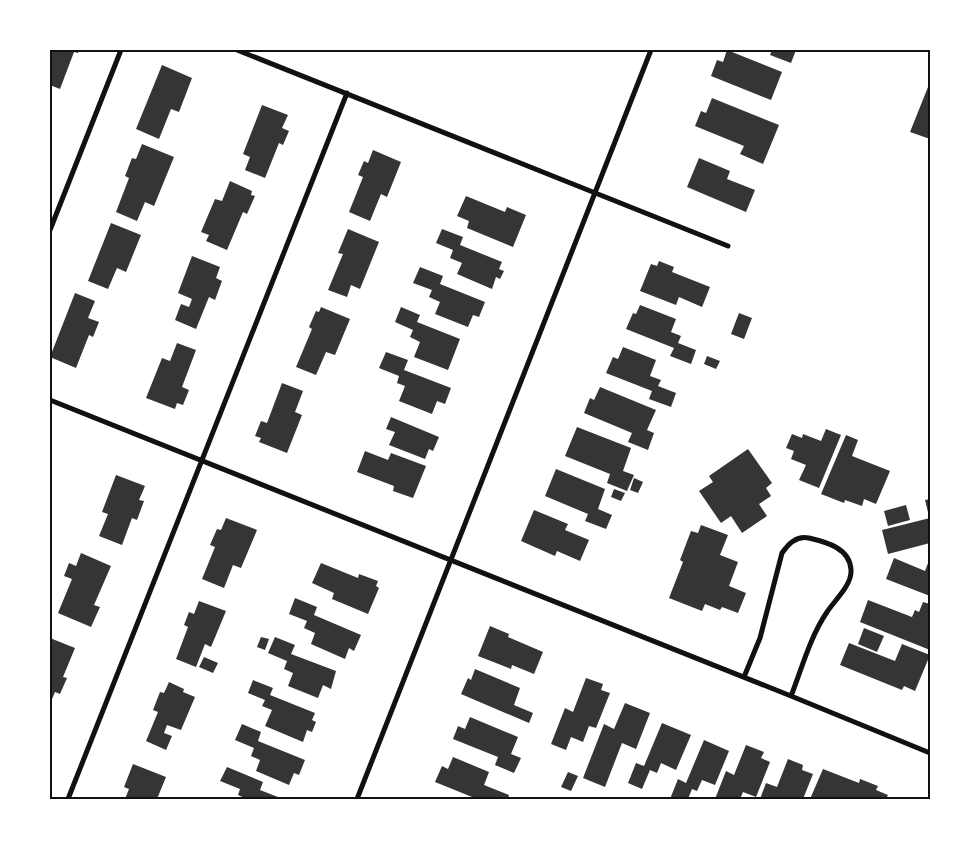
<svg xmlns="http://www.w3.org/2000/svg" width="980" height="849" font-family="Ubuntu,sans-serif">
<style>
.building{fill:#353535}
.lines{fill:none;stroke-linecap:round;stroke-linejoin:round}
.minor{stroke:#111;stroke-width:5}
.neatline{fill:none;stroke:#111;stroke-width:2}
</style>
<rect width="100%" height="100%" fill="#fff"/>
<!-- building -->
<path class="building" d="M50,50H79L78,53L74,52L60,89L50,85Z
M727,50L782,72L771,100L711,76L717,60L723,62Z
M772,50H796L791,63L770,55Z
M162,65L192,78L179,112L171,109L159,139L136,129Z
M930,82V139L910,132Z
M712,98L779,125L763,164L740,154L744,146L695,126L701,111L706,113Z
M262,105L288,115L282,128L289,131L283,145L279,143L265,178L245,170L250,157L243,154Z
M142,144L174,157L154,206L145,202L137,221L116,212L129,178L125,176L132,158L136,159Z
M373,150L401,162L387,197L381,194L370,221L349,212L363,177L358,175L364,161L368,163Z
M699,158L730,171L727,179L755,190L746,212L687,187Z
M230,181L252,191L251,195L255,196L247,214L243,212L227,250L206,241L209,235L201,232L215,199L222,201Z
M466,196L505,212L507,207L526,215L513,247L467,228L469,221L457,216Z
M111,223L141,235L126,272L117,268L108,289L88,281Z
M348,229L379,242L360,289L351,285L347,297L328,290L343,254L338,253Z
M442,229L463,237L460,245L502,262L499,269L504,271L500,279L496,277L492,289L457,274L462,263L450,258L453,250L436,243Z
M192,256L220,267L216,278L222,281L215,300L209,297L196,329L175,320L181,304L189,307L192,299L178,293Z
M659,261L674,267L672,272L710,287L702,307L679,297L676,305L640,291L651,264L657,266Z
M420,267L443,276L440,284L485,302L479,317L473,315L468,327L435,314L440,302L429,297L432,290L413,283Z
M75,293L95,301L88,318L99,322L93,337L89,335L76,368L50,357Z
M640,305L676,319L671,332L681,336L678,343L696,350L691,364L670,356L674,348L626,329L633,313L636,314Z
M321,307L350,319L335,355L326,352L316,375L296,367L312,329L309,327L316,311L319,312Z
M401,307L420,315L417,322L460,339L448,370L414,357L420,342L410,337L413,330L395,322Z
M739,313L752,318L744,339L731,334Z
M177,343L196,350L182,387L189,390L183,405L177,403L175,409L146,398L162,358L170,361Z
M623,347L656,360L650,376L661,380L658,386L676,393L671,407L649,399L652,391L606,373L613,357L618,359Z
M386,352L408,360L404,370L451,388L445,404L437,401L432,414L399,401L405,386L397,383L399,376L379,368Z
M707,356L720,361L716,369L704,364Z
M282,383L303,391L295,412L302,415L287,453L259,442L261,438L255,436L261,421L267,423Z
M600,387L656,410L647,430L654,433L648,450L628,442L632,433L584,413L590,398L594,400Z
M391,417L439,437L433,451L429,449L425,459L389,445L395,432L386,429Z
M577,427L631,448L623,471L634,475L627,491L607,483L610,474L565,456Z
M826,429L841,435L819,488L799,480L806,465L791,459L794,451L786,448L792,434L802,438L803,434L821,441Z
M846,435L858,440L852,456L890,471L876,504L864,499L862,506L845,500L844,503L821,494Z
M748,449L772,483L766,488L771,496L759,504L767,516L742,533L731,516L721,523L699,491L713,482L709,476Z
M365,451L388,460L391,453L426,466L413,498L393,491L394,486L357,472Z
M556,469L605,489L598,509L612,515L606,529L585,521L588,514L545,496Z
M116,475L145,486L139,500L144,501L137,520L132,518L122,545L99,536L108,514L102,512Z
M634,478L643,482L638,493L630,490Z
M614,489L625,493L621,501L611,497Z
M930,499V515L929,516L925,500Z
M906,505L910,520L888,526L884,511Z
M534,510L568,524L565,530L589,540L580,561L557,551L555,556L521,541Z
M226,518L257,530L241,568L233,565L224,588L202,579L215,547L210,545L217,529L221,530Z
M930,518V543L888,554L882,530Z
M701,525L728,535L720,555L738,562L729,586L746,593L738,613L722,607L720,610L705,604L702,611L669,598L683,562L680,560L691,531L698,533Z
M81,553L111,566L94,605L100,607L91,627L58,613L72,579L64,576L69,563L76,566Z
M894,558L925,571L930,558V596L886,579Z
M321,563L358,578L359,574L378,581L376,586L379,588L368,614L332,599L334,593L312,583Z
M295,598L317,607L314,615L361,635L354,651L349,648L345,659L311,644L315,633L304,628L307,621L289,614Z
M868,600L912,617L915,610L919,612L923,602L930,604V650L860,622Z
M199,601L226,611L211,647L205,644L196,667L176,659L188,627L184,625L189,612L194,614Z
M490,626L509,634L508,637L543,652L534,674L512,665L511,669L478,656Z
M864,628L884,636L877,652L858,644Z
M261,637L269,639L265,650L257,647Z
M275,637L295,645L291,654L336,671L331,689L323,685L318,698L288,686L293,673L284,669L287,661L268,653Z
M50,638L75,648L63,677L67,678L60,694L55,692L50,704Z
M849,643L895,661L902,644L930,655L915,691L904,686L902,690L840,665Z
M204,657L218,663L213,673L199,667Z
M475,669L520,688L514,705L533,713L529,723L461,694L468,678L471,680Z
M586,678L603,684L601,690L610,693L596,728L589,726L583,742L571,737L566,750L551,744L565,708L573,712Z
M253,680L273,688L270,695L315,713L312,720L316,722L312,732L307,730L303,742L265,726L272,710L262,706L265,700L248,693Z
M169,682L184,689L183,692L195,697L181,730L167,725L164,733L172,736L166,750L146,741L158,712L153,710L160,692L164,693Z
M625,703L650,713L636,749L622,743L605,787L583,778L604,724L614,729Z
M470,717L518,737L511,754L521,758L514,773L495,765L498,757L453,739L458,726L465,729Z
M662,723L691,735L676,770L661,763L657,773L650,770L642,789L628,783L636,763L644,766Z
M242,724L261,732L258,741L305,760L299,775L294,773L289,785L256,771L260,760L251,756L254,748L235,740Z
M704,740L729,751L715,785L702,780L697,791L692,789L688,799H670L678,779L686,783Z
M746,745L764,752L761,758L770,762L756,797L743,792L740,799H715L726,771L734,775Z
M453,757L489,772L484,785L509,795L508,799H477L435,782L442,766L448,769Z
M788,759L803,765L802,770L813,774L803,799H760L766,783L777,787Z
M133,764L166,777L157,799H125L129,789L124,787Z
M227,767L263,782L260,790L283,799H247L238,795L240,789L220,781Z
M823,769L859,783L860,779L878,786L876,790L888,795L886,799H810Z
M568,772L578,776L571,791L561,787Z"/>
<g class="lines">
<!-- minor -->
<path class="minor" d="M237,50L728,246
M50,230L121,50
M50,400L791,696L930,753
M744,677L760,638L782,553C788,544 797,535 809,538C826,542 850,548 851,570C852,585 835,600 827,612C810,637 802,668 791,696
M68,799L347,93
M357,799L651,50"/>
</g>
<!-- border -->
<rect width="980" height="849" fill="none" stroke="#ffffff" stroke-width="102"/>
<rect x="51" y="51" width="878" height="747" class="neatline"/>
</svg>
